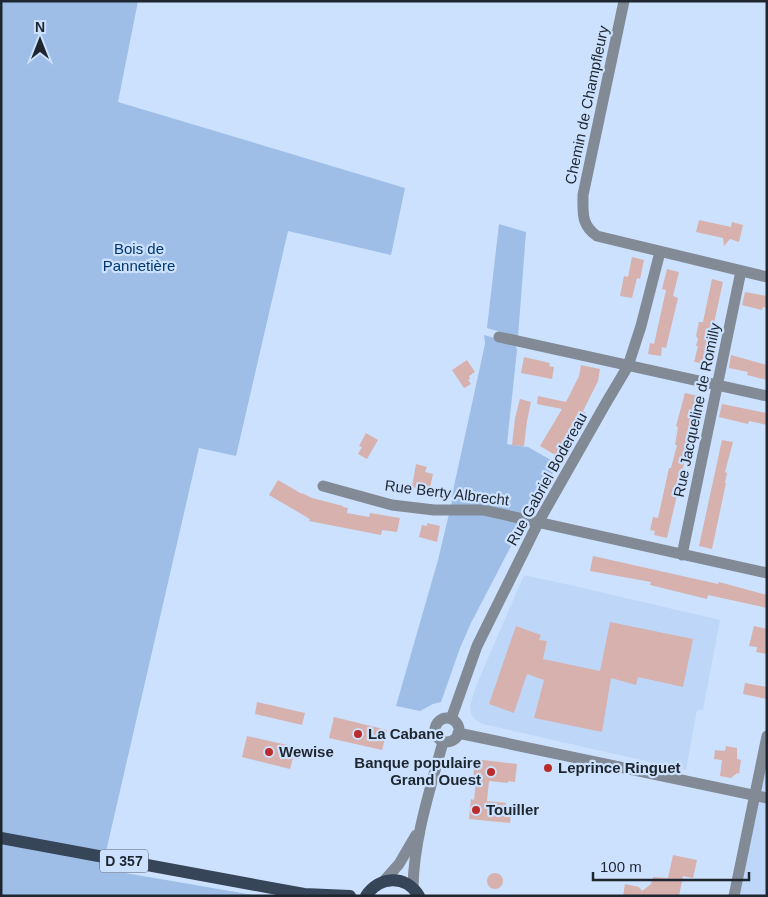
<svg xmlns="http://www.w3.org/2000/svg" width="768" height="897" font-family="Arial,sans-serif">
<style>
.built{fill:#bed7f9}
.green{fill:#9ebee8}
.building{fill:#d7b1ad}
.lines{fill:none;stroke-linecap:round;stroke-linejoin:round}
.minor{stroke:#818a95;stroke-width:11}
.major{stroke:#374558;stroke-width:12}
.poi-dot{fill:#bb2b2a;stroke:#cce1fd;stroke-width:2}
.labels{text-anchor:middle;stroke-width:4.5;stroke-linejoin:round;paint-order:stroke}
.shield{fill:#cce1fd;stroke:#525e6e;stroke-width:1}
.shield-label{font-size:14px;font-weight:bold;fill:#1e2630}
.street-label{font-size:15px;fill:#1e2630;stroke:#cce1fd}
.park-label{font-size:15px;fill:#013770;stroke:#cce1fd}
.poi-label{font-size:15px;font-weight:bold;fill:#1e2630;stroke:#cce1fd;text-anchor:start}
</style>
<rect width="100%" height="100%" fill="#cce1fd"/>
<!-- built -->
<path class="built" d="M524,575L583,588L720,620L703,710H697L686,770L482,724L475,719L471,714L470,705L476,686Z
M767,754V896H737Z"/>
<!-- green -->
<path class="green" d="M1,1H138L118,102L405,188L391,255L288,231L236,456L199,448L102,869L259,896H1Z
M499,224L526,232L518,337L487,328Z
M484,335L515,344L517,350L507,444L528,447L558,464L528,515L451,506L454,486L485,344Z
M478,513L524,521L471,623L460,648L441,702L433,704L420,711L396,706L438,560L449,514Z"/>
<!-- building -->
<path class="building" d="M699,220L731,227L732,222L743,225L739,242L730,239L724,246L723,238L696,232Z
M632,257L644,260L640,279L637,278L632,298L620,296L624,276L628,277Z
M667,269L679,272L673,296L678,298L666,348L662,347L661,356L648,354L650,343L654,344L666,290L662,289Z
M712,279L723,282L705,364L694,362L698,346H696L698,339L696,336L699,322H703Z
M745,292L767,296V308L763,307L762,310L742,305Z
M731,355L767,365V380L747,375L748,372L729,368Z
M524,357L550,363L549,366L554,367L552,379L521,373Z
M467,360L475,372L469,376L470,379L468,380L471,384L464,388L452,370Z
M581,365L600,369L598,381L583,411L586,413L581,420L579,418L557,456L540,446L562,409L537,404L538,396L566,402L579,376Z
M685,393L698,396L679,488L678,495H677L667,538L654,535L655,531L650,530L653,517L658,518L669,468H671L677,445H675L678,427L676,426Z
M520,399L531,402L527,421L524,446L512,445L515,418Z
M722,404L767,413V425L749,421L748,424L719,417Z
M366,433L378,440L367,459L358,454L362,447L359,446Z
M722,440L733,442L725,472L727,473L725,483H726L712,549L699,546Z
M416,464L427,467L425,472L433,474L429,493L420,491L421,489L412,487Z
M278,480L302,494V493L312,498L343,506V507L348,508L347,513L369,517L370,513L400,518L397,532L382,530L381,535L309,521L310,519L269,495Z
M427,523L440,526L437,542L419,537L422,525L427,526Z
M593,556L718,584L719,582L767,595V608L708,595L707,599L650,585L651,582L590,571Z
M610,622L693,639L683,687L638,677L636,685L611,678L602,732L534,718L544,680L527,674L514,713L489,704L516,626L541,635L539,640L547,641L543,659L600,671Z
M754,626L767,629V654L756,652L757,647L749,646Z
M745,683L767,687V699L743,694Z
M257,702L305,713L302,725L255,714Z
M334,717L387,730L382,750L329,738Z
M247,736L296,747L290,769L242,757Z
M726,746L737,748V759L741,760L739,774L737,773L731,778L720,776L722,760L714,759L715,750L725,751Z
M475,759L517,764L515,782L508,781V783L489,781L487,801L506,803V805L512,806L510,823L469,819L471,799L474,800L476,780L473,779Z
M673,855L697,860L693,878L683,876L679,896H623L625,884L639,887L642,891L651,884L653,877L668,878Z
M487 881a8 8 0 1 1 16 0a8 8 0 1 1-16 0Z"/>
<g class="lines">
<!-- minor -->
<path class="minor" d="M624,1L583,195C583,213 581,225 597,236L767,277
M499,337L767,396
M323,486L392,505L434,510H483L767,573
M682,555L741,271
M435 730a12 12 0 1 1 24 0a12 12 0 1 1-24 0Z
M451,719L477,646L539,521L606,403L628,366L641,326L660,252
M458,733L767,798
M384,881L399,864L416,835
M413,887C414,838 430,790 443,742
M734,896L767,736"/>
<!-- major -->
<path class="major" d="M1,838L304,894L350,896
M366,896C379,876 406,874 419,896"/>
</g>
<!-- markers -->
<g class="poi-dot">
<circle cx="358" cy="734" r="5"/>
<circle cx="269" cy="752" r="5"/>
<circle cx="548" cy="768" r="5"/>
<circle cx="491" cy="772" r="5"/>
<circle cx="476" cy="810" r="5"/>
</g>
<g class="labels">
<!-- shield labels -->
<rect class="shield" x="100" y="849.5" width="48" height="23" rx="4"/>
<g class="shield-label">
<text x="124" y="866">D 357</text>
</g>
<!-- street labels -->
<g class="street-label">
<text transform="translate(587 105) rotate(-78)" y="5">Chemin de Champfleury</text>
<text transform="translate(697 410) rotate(-78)" y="5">Rue Jacqueline de Romilly</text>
<text transform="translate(547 479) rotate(-61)" y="5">Rue Gabriel Bodereau</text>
<text transform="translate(447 493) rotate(7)" y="5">Rue Berty Albrecht</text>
</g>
<!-- park labels -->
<g class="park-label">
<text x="139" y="254">Bois de<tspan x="139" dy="17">Pannetière</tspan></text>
</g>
<!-- poi labels -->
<g class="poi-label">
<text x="368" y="739">La Cabane</text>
<text x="279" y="757">Wewise</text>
<text x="481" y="768" text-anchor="end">Banque populaire<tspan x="481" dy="17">Grand Ouest</tspan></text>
<text x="558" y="773">Leprince Ringuet</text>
<text x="486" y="815">Touiller</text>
</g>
</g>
<!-- border -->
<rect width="768" height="897" fill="none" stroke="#1e2630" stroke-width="5"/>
<!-- north arrow -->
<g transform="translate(40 40)" stroke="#cce1fd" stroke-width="4" paint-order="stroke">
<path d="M0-4L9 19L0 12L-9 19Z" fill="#1e2630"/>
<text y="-8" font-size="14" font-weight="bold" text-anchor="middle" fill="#1e2630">N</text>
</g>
<!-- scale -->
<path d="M593 872v8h156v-8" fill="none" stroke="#1e2630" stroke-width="2.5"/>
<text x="600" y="872" font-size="15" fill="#1e2630" stroke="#cce1fd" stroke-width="4" paint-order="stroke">100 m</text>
</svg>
